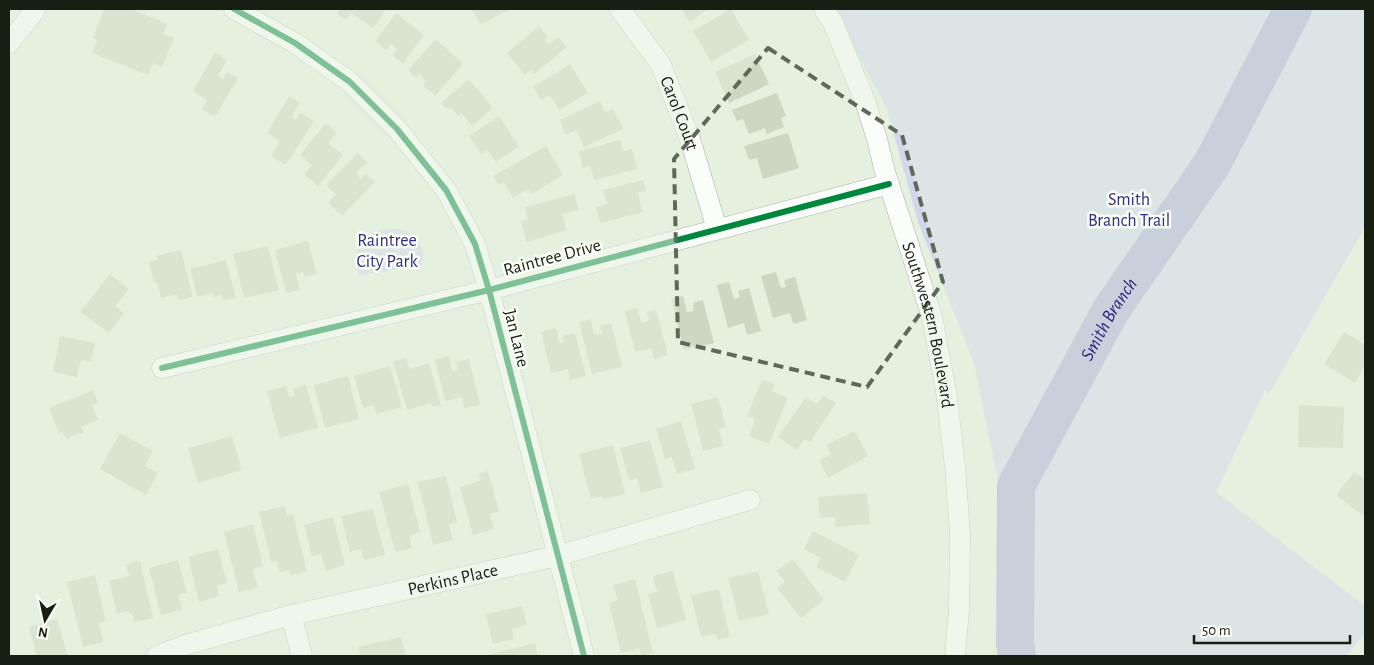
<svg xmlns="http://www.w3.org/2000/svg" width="1374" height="665" font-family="'Alegreya Sans',sans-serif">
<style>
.green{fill:#d0d8ee}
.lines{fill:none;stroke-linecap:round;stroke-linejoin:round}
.river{stroke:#a3a9d7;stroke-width:38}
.building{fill:#cbd8c2}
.minor-casing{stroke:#aab2a5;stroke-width:21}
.minor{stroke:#fbfdfa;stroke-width:20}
.cycleway-casing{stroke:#fbfff8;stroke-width:9}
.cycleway{stroke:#00873e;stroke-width:6}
.marked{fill:none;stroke:#5f6859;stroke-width:4;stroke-dasharray:10 6;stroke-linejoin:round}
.labels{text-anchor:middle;stroke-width:5;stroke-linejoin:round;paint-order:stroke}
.street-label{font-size:18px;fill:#171e12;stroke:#fbfff8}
.park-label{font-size:18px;fill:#342d83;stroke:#fbfff8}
.water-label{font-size:19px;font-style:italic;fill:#2f267b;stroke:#fbfff8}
</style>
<rect width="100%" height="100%" fill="#e5f0de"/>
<!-- green -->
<path class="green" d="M833,9H1365V227L1269,394L1265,390L1216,492L1365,606V633L1346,656H1035L1018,580L974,363L918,222L887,109Z
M384,229C391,229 399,228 405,231C418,236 427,251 421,264L401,269L360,275C348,255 364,234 384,229Z"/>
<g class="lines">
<!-- river -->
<path class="river" id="s1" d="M1017,656L1015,644L1016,486L1111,310L1212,164L1293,9"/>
</g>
<!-- building -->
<path class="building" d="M104,9H131L168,24L163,34L174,38L162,67L153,63L148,75L92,53L97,40L93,38Z
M340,9H386L373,28L351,13L346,20L337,14Z
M471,9H509L481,25Z
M685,9H708L690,22L682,11Z
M731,9L749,40L711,62L693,31Z
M396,13L424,35L403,64L392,55L397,49L391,44L386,50L375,41Z
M539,26L548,37L544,40L549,45L558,37L567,47L534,74L531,70L525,75L507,53Z
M436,39L463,64L435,96L423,85L426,81L419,74L416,78L408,70Z
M215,52L227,60L218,76L223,79L227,72L238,78L215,117L202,109L207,100L193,91Z
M755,54L769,84L729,103L715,72Z
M570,64L588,93L559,110L550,95L541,100L533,87Z
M469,79L493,108L472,126L461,113L458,116L450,107L447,109L441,103Z
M777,93L786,116L781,118L784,127L767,134L765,128L749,134L743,119L737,121L732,110Z
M289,96L300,103L291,117L296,120L300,113L314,121L286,165L271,156L280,141L267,133Z
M600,101L605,112L613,109L623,129L584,147L576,130L566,135L560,120Z
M499,116L519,146L496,162L487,150L481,154L469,136Z
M326,123L337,133L328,143L343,155L318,186L304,174L312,165L300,155Z
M788,133L799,168L763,179L757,158L749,160L744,146Z
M620,140L623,151L632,149L637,169L594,180L590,166L583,168L579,151Z
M546,146L563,175L531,194L528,189L513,198L504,182L499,185L493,176Z
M358,153L367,162L356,173L361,179L366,174L375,182L342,216L328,203L336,194L326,185Z
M643,180L646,191L638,193L643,212L600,223L596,207L607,204L603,190Z
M574,194L579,210L562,214L567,230L526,242L521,221L528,219L525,207Z
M308,241L317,274L305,277L303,272L296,274L300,290L286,293L275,250Z
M268,246L279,290L244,298L233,254Z
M181,250L193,297L179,300L177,294L161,298L157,282L154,283L149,262L158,260L156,256Z
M226,260L236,298L223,300L222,295L213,297L212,293L197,297L190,269Z
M776,272L781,288L786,287L784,280L795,277L807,320L793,324L790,313L773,318L761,276Z
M110,274L129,289L115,306L124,313L109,333L80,312Z
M729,282L734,299L740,297L738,291L749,288L761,331L747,335L744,323L728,328L717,285Z
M683,296L687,312L694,311L693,303L703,300L714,343L684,350L671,299Z
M637,308L641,323L649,321L647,312L656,310L668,355L654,359L651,348L635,352L625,311Z
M591,319L594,335L602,334L600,326L611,323L622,367L592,374L579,322Z
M556,328L559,343L564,342L563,336L575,333L586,376L570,380L568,369L551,373L541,332Z
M1344,332L1365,345V365L1355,383L1324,364Z
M60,336L95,343L91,362L81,360L77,377L53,372Z
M449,356L452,371L458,370L456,362L469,359L480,405L464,408L462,397L445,401L435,360Z
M407,358L409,369L429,363L441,405L432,407L431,403L407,410L393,361Z
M390,366L402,407L376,414L374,405L363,408L354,376Z
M348,376L359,419L325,428L314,385Z
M762,379L775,384L772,391L788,398L769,444L749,436L755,419L747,416Z
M306,385L318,428L280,438L267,391L286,386L289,397L295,396L293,389Z
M93,390L98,403L92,405L98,420L81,427L84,432L66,439L62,431L59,433L49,408Z
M823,395L836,403L810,442L805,439L797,450L778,437L806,397L817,404Z
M718,397L726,427L719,429L723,446L703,451L691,404Z
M1299,405L1344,407L1343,448L1298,447Z
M681,421L695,469L677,474L672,457L665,459L656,429Z
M855,431L868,456L828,478L819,460L831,454L826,445Z
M120,433L153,451L145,466L158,473L146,495L100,469Z
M232,436L242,470L198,483L188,448Z
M650,440L663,487L641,493L637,478L629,481L620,448Z
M613,445L625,494L603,499L602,496L591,499L579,454Z
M488,471L499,511L490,514L494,529L473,535L460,487L480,481L478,474Z
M1354,472L1365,480V517L1336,495Z
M446,476L457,522L449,524L453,540L433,545L418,482Z
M408,484L420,532L409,536L412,548L395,552L379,492Z
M867,493L870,524L836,527L835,517L820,518L818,497Z
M285,506L287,516L293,514L307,572L291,575L289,570L280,572L277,561L271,562L259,512Z
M373,509L385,555L364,560L361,549L350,552L341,516Z
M333,517L345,565L326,571L321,554L312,556L304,525Z
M253,524L263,567L253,569L258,588L239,592L224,532Z
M813,531L859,555L845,582L816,567L821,558L804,549Z
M218,549L227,583L217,585L219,596L199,602L188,557Z
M793,559L824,600L801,618L777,588L785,582L776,571Z
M178,560L187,593L178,595L182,610L161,615L149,568Z
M140,561L153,618L134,622L132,614H130L129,611L117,614L109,581L129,576L126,564Z
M673,571L686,620L657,628L648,594L657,592L653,576Z
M758,571L769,614L739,621L728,578Z
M95,575L106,621L99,623L103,642L83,647L67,582Z
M635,579L653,653L641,656L639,648L621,653L609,603L618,600L613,585Z
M719,589L730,637L718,640L716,634L701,637L691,595Z
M522,606L527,625L512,629L514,639L493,644L486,614Z
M57,619L68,656H37L29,627Z
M401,637L406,656H360L358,647Z
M535,643L538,656H484Z"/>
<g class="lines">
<defs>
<g id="minor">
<path d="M234,9L295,43L350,82L397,129L446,190L475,244L489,290L584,656"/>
<path id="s2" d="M620,9L661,65L690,139L717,229"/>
<path id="s3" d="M824,9L833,23L865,101L877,139L885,172L932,317L946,391L955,466L960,534L959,610L955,656"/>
<path d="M9,43L36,9"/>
<path d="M162,368L489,290L889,184"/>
<path d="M291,615L302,656"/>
<path id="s4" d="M157,656L185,645L291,615L557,556L750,500"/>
</g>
</defs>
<!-- minor casing -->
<use href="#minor" class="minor-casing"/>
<!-- minor -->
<use href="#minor" class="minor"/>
<defs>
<path id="cycleway" d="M234,9L295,43L350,82L397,129L446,190L475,244L489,290L584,656
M162,368L489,290L889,184"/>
</defs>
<!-- cycleway casing -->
<use href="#cycleway" class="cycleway-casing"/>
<!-- cycleway -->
<use href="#cycleway" class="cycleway"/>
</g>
<!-- marked area -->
<path d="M0 0H1374V665H0ZM768,48L902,135L943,282L867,387L678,342L674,159Z" fill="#e5f0de" fill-opacity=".55" fill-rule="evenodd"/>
<path class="marked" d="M768,48L902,135L943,282L867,387L678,342L674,159Z"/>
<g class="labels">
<!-- street labels -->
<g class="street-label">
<text dy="6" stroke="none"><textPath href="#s2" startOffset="121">Carol Court</textPath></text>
<text transform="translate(552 257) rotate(-15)" y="6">Raintree Drive</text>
<text dy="6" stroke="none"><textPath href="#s3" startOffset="334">Southwestern Boulevard</textPath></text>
<text transform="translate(517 338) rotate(76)" y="6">Jan Lane</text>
<text dy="6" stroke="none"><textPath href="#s4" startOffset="306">Perkins Place</textPath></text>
</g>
<!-- park labels -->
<g class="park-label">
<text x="1129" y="205">Smith<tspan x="1129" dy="21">Branch Trail</tspan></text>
<text x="387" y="246">Raintree<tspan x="387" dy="21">City Park</tspan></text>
</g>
<!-- water labels -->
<g class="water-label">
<text dy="7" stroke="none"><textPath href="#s1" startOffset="361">Smith Branch</textPath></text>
</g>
</g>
<!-- border -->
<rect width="1374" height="665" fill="none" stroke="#171e12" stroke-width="20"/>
<!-- north arrow -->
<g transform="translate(45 620) rotate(189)" stroke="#fbfff8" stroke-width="4" paint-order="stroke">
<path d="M0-4L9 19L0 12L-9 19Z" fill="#171e12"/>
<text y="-8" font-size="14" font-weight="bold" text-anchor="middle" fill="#171e12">N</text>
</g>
<!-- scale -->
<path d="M1194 635v8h156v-8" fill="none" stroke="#171e12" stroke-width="2.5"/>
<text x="1202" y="635" font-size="15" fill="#171e12" stroke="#fbfff8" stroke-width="4" paint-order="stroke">50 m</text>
</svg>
